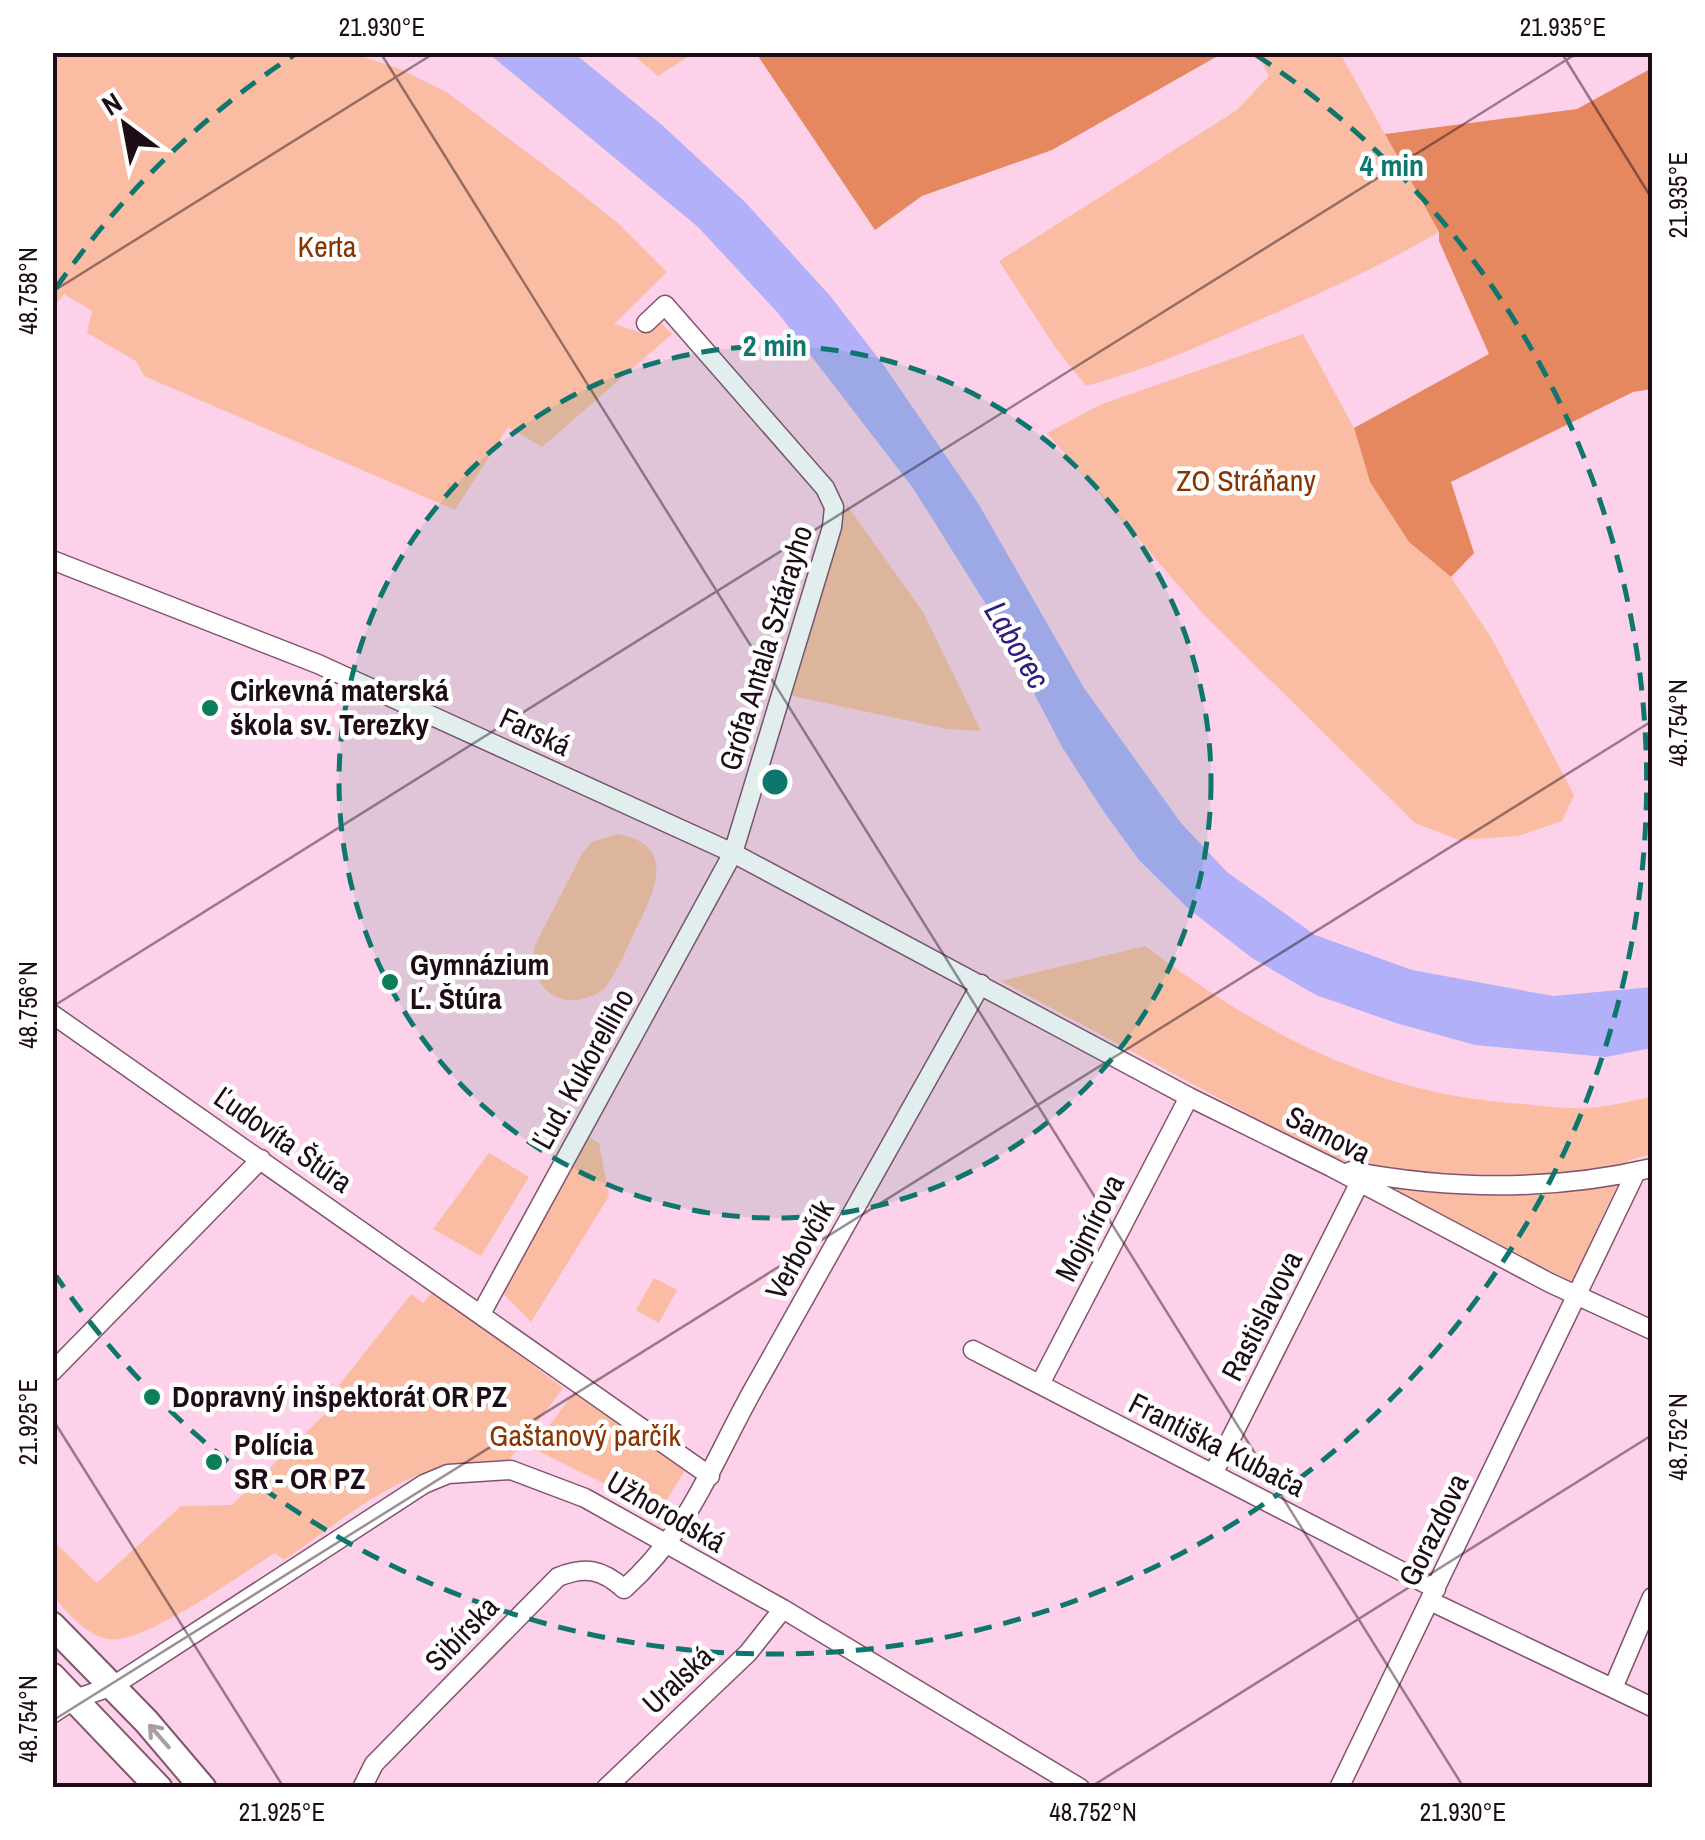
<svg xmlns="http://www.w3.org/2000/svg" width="1705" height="1840" font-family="'Archivo Narrow',sans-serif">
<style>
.green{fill:#fabda3}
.forest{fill:#e6885f}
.water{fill:#b1b0f8}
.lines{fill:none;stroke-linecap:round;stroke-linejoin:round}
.street-casing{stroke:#83536f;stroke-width:21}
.secondary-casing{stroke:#83536f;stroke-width:29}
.street{stroke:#fff;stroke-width:18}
.secondary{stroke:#fff;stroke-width:25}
.oneway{stroke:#a59ea2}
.ticks{fill:none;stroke:#1e0c17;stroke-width:2.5;stroke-opacity:0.45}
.ring{fill:none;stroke:#0f766e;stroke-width:5;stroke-dasharray:18 12}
.poi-dot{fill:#0e7d59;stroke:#fff;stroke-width:4}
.labels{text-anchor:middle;stroke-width:9;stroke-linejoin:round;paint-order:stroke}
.park-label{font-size:30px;fill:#883502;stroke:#fff}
.street-label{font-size:30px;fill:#1e0c17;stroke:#fff}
.poi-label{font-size:30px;font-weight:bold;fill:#1e0c17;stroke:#fff;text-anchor:start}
.water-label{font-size:32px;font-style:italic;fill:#321b81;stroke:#fff}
.centre{fill:#0f766e;stroke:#fff;stroke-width:5}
.ring-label{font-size:30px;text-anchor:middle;font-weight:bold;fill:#0f766e;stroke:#fff;stroke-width:9;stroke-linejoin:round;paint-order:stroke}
.neatline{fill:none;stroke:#1e0c17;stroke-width:4}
.ticks-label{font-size:25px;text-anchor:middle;fill:#1e0c17}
</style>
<rect width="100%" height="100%" fill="#fdd1e9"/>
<!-- green -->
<path class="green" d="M69,52H349L400,69L448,93L556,174L619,224L667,272L614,324L639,332L661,323L672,334L542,447L508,427L455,510L144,376L136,361L87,333L92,311L64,294L53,308V58Z
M631,53H694L658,76Z
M1257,53H1340L1439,232C1381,266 1321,293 1259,320C1202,345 1146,370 1086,386L1055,347L999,261L1237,110L1269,76Z
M1303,334L1354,428L1370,482L1409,542L1451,577L1492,639L1574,795L1562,821L1518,836L1459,840L1415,823L1204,615L1047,433L1102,404Z
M847,505L923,612L981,731L947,729L788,695Z
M618,834C681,846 652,896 634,933C625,953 617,972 604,989C566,1016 526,991 535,945L583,852L592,842Z
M1145,946C1263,1034 1375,1095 1524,1104C1544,1106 1565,1109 1585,1108C1607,1107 1630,1101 1652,1097V1154L1629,1160L1572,1282L1302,1143L1001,981Z
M589,1137L599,1143L609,1196L531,1322L501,1291Z
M489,1153L529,1177L481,1256L433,1229Z
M654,1278L677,1290L659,1323L636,1310Z
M434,1290L563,1388L509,1460C484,1461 456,1463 432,1470C378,1487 330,1529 284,1560L275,1553C242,1573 142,1646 108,1639C84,1634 69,1613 53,1596L52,1540L97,1583L181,1506L232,1505L329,1410L328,1399L411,1294L423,1303Z
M577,1389L685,1470L660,1511L532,1448Z"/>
<!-- forest -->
<path class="forest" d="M756,53H1223L1052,150L922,196L875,230Z
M1652,68V389L1633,392L1451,482L1474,553L1451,577L1409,542L1370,482L1354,428L1489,354L1439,241V232L1385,134L1577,109Z"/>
<!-- water -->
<path class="water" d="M488,53H574L662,125L746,203L831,297L885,367L978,503L1084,688L1181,823L1227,872L1315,935L1412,970L1553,996L1652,987V1048L1606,1057L1475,1045L1396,1023L1316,995L1252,958L1190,910L1139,860L1104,812L1062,747L997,622L913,488L778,313L698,227Z"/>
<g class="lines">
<defs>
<path id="street" d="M52,560L318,664L733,853L1189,1097L1331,1167L1550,1283L1652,1330
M52,1014L710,1476
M1351,1171C1451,1190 1553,1191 1652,1168
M482,1312L733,853L832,527L834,507L825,488L665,305L646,323
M973,1350L1436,1589
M52,1372L261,1159
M1040,1384L1189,1097
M1213,1474L1360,1182
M1430,1601L1652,1707
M1613,1688L1652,1597
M52,1714L75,1699L113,1686L424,1484L448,1474L511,1470L585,1498L783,1609L1080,1788
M362,1788L374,1764L558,1577C585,1566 602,1569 624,1589C694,1526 713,1459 758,1381C832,1249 907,1116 981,984
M606,1788L748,1653L783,1609
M1339,1788L1636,1172"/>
<path id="secondary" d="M52,1625L146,1721L203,1788
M52,1676L159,1788"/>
</defs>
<!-- street casing -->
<use href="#street" class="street-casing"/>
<!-- secondary casing -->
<use href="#secondary" class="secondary-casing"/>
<!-- street -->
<use href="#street" class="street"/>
<!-- secondary -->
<use href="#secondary" class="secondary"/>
</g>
<!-- one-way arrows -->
<defs><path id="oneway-shaft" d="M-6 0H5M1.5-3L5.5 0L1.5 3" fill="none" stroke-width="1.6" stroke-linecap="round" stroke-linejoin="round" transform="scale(2.5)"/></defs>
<use class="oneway" href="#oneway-shaft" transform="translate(159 1736) rotate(-131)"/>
<!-- ticks -->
<path class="ticks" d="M380,52L1464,1788M1561,52L1652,199M52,292L436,52M52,1007L1579,52M52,1418L284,1788M52,1721L1652,721M1089,1788L1652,1435"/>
<!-- distance rings -->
<circle cx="775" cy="782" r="436" fill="#0f766e" fill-opacity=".12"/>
<g class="ring">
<circle cx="775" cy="782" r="436"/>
<path d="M56 288A872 872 0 0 1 294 55M1256 55A872 872 0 1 1 56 1276"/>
</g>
<!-- markers -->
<g class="poi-dot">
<circle cx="210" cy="708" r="10"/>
<circle cx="390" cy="982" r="10"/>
<circle cx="152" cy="1397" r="10"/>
<circle cx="214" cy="1462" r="10"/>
</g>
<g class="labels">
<!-- park labels -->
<g class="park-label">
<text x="327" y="257">Kerta</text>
<text x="1246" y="491">ZO Stráňany</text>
<text x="585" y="1446">Gaštanový parčík</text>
</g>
<!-- street labels -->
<g class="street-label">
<text transform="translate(766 648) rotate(-73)" y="10">Grófa Antala Sztárayho</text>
<text transform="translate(535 732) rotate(25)" y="10">Farská</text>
<text transform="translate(583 1069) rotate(-61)" y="10">Ľud. Kukorelliho</text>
<text transform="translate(1328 1135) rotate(27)" y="10">Samova</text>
<text transform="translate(283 1140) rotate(35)" y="10">Ľudovíta Štúra</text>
<text transform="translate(1090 1228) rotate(-63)" y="10">Mojmírova</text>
<text transform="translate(800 1250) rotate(-61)" y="10">Verbovčík</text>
<text transform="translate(1262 1316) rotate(-63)" y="10">Rastislavova</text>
<text transform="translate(1217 1445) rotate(27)" y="10">Františka Kubača</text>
<text transform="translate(666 1512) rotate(30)" y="10">Užhorodská</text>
<text transform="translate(1434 1530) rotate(-64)" y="10">Gorazdova</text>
<text transform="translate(462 1634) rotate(-46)" y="10">Sibírska</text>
<text transform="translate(678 1680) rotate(-43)" y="10">Uralská</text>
</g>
<!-- poi labels -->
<g class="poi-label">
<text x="230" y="701">Cirkevná materská<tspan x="230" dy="34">škola sv. Terezky</tspan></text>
<text x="410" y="975">Gymnázium<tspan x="410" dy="34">Ľ. Štúra</tspan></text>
<text x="172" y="1407">Dopravný inšpektorát OR PZ</text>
<text x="234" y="1455">Polícia<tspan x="234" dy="34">SR - OR PZ</tspan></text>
</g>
<!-- water labels -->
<g class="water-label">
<text transform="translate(1017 645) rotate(59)" y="11">Laborec</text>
</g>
</g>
<circle cx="775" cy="782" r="15" class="centre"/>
<g class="ring-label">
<text x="1392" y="176">4 min</text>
<text x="775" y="356">2 min</text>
</g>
<!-- border -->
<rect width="1705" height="1840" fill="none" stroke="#ffffff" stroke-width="110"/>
<!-- north arrow -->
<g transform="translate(125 125) rotate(328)" stroke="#ffffff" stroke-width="8" paint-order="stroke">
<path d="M0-8L18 38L0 25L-18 38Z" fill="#1e0c17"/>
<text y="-15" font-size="28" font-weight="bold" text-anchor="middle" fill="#1e0c17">N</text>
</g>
<rect x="55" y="55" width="1595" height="1730" class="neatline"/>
<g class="ticks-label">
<text x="382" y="36">21.930°E</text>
<text x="1563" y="36">21.935°E</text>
<text transform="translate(1678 195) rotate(-90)" y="9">21.935°E</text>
<text transform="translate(28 291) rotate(-90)" y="9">48.758°N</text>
<text transform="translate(1678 723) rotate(-90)" y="9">48.754°N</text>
<text transform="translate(28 1005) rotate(-90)" y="9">48.756°N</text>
<text transform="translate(28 1422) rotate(-90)" y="9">21.925°E</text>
<text transform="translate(1678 1437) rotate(-90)" y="9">48.752°N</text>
<text transform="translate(28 1719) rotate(-90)" y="9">48.754°N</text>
<text x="282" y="1821">21.925°E</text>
<text x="1093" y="1821">48.752°N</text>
<text x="1463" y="1821">21.930°E</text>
</g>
</svg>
